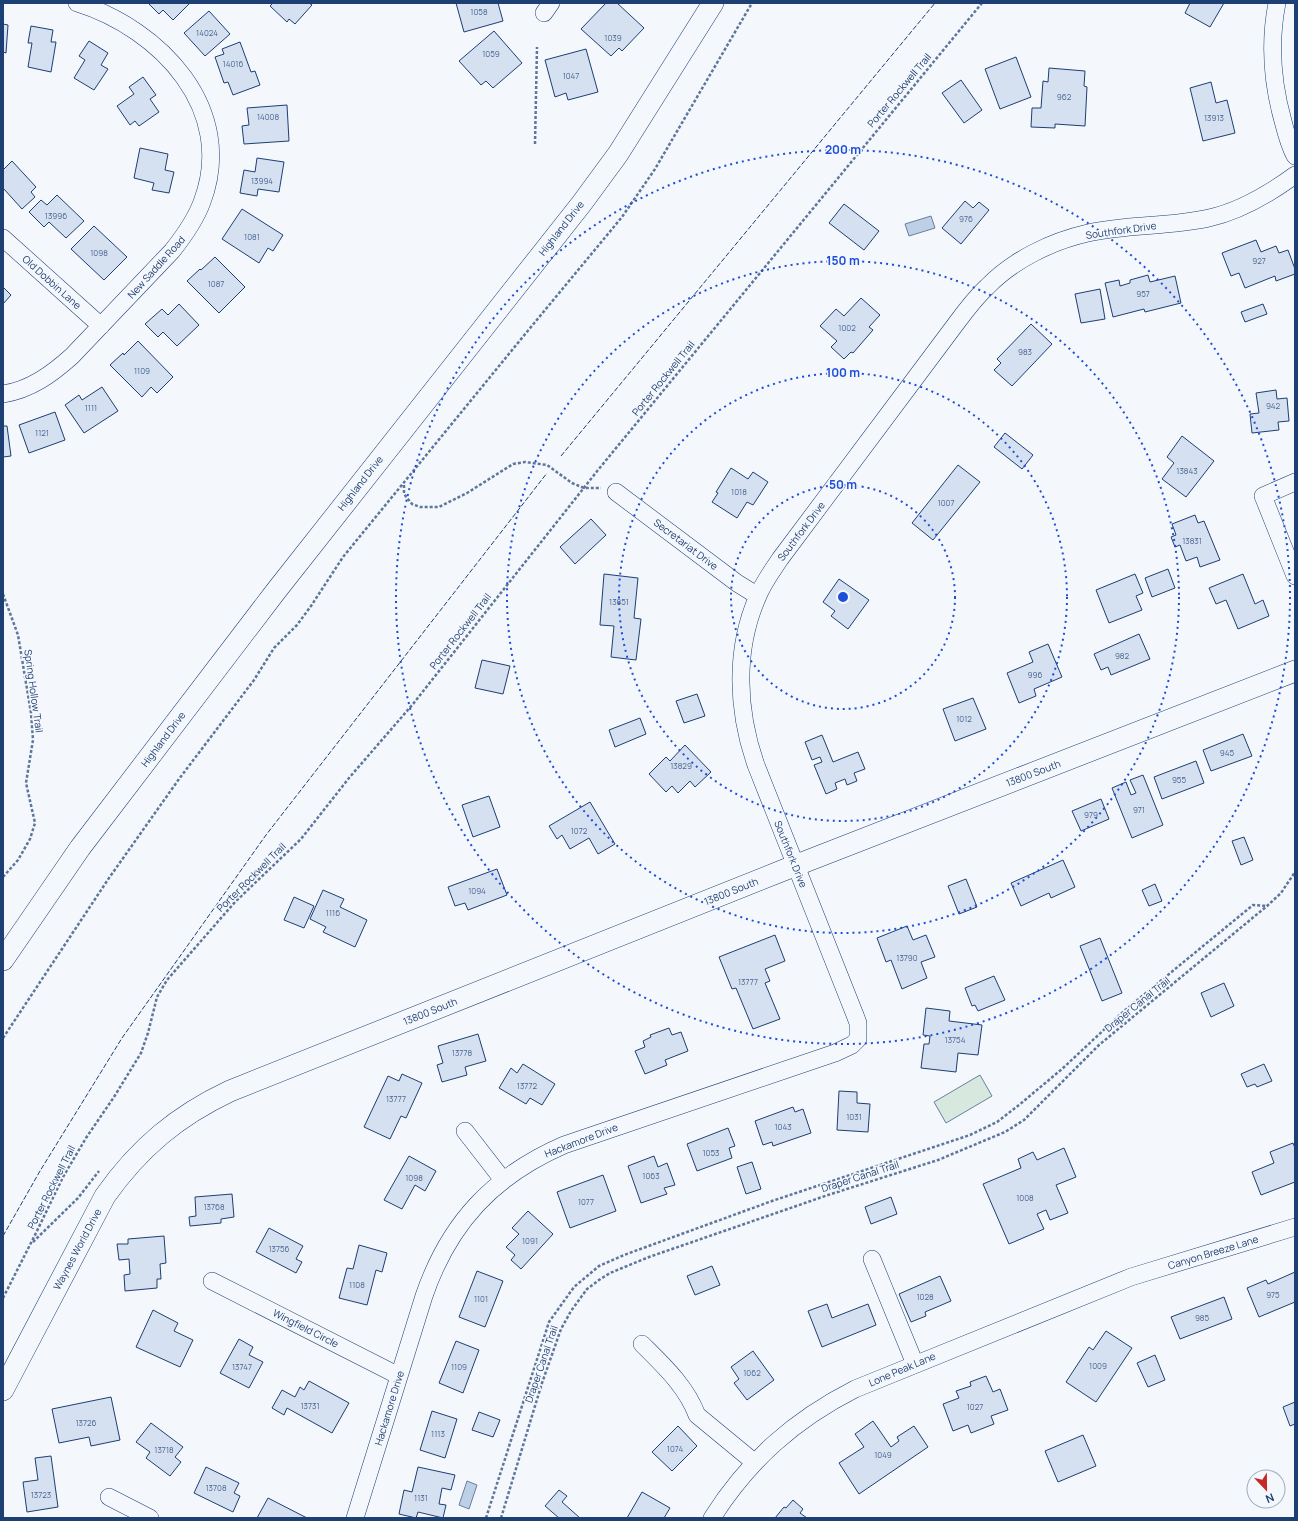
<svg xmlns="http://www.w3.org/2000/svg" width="1298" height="1521" font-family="Manrope,sans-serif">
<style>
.green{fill:#d7e8df;stroke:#687fa3}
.water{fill:#bed0e5;stroke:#687fa3}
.building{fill:#d5e0f0;stroke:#1d3f73}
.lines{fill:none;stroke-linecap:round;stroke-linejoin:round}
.minor-casing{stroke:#1d3f73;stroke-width:18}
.major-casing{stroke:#1d3f73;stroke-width:22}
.path{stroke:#5e769c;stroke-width:2.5;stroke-dasharray:3 2;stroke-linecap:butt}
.minor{stroke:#f4f7fb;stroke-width:17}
.major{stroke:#f4f7fb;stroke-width:21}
.fence{stroke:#1d3f73;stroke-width:1;stroke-dasharray:5 2;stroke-linecap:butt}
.ring{fill:none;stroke:#1d4ed8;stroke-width:2;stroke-dasharray:2 4}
.labels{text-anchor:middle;stroke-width:3;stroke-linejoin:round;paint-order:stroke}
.number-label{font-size:8px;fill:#4b6792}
.street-label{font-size:10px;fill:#1d3f73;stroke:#f4f7fb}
.centre{fill:#1d4ed8;stroke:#f4f7fb;stroke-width:2}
.ring-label{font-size:12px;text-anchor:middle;font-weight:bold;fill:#1d4ed8;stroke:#f4f7fb;stroke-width:3;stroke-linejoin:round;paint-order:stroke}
</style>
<rect width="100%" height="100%" fill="#f4f7fb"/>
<!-- green -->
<path class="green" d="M980,1075L992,1096L946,1123L934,1102Z"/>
<!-- water -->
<path class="water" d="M931,216L935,228L909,236L905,224Z
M467,1481L477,1485L469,1509L459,1505Z"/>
<!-- building -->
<path class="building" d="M148,3H190L173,20L163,10L159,14Z
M273,3H309L312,5L295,24L289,19L287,22L270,6Z
M456,3H498L503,21L464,32Z
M606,3H617L644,28L622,51L619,48L611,56L581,29Z
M1190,3H1224L1210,27L1185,13Z
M209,11L230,34L205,56L184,33Z
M3,24L8,25L6,53L3,52Z
M31,26L53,30L51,42H56L51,72L28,67L32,43H28Z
M494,31L522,63L493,88L486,81L481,85L459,61Z
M89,41L108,53L101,65L108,69L94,90L74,78L85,60L79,56Z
M240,42L251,72L255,71L260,85L233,95L228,82L224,83L215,57L224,54L222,49Z
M586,49L598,92L568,100L566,93L555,97L545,60Z
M1016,57L1031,97L1000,109L985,69Z
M1049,68L1085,71L1084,86L1087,87L1085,126L1055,124V128L1031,127L1032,108H1041L1043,81L1048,82Z
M143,77L156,95L150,99L159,112L139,126L135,121L130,125L117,106L134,94L129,87Z
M961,80L982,110L964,123L942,93Z
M1211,82L1216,103L1227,100L1235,133L1203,141L1190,88Z
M287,105L289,141L244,144L242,126L249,125L247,108Z
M140,148L168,154L165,170L174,172L169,193L152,190L154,183L134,178Z
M257,158L284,162L279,192L258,189L257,196L240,193L244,170L255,172Z
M12,161L36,187L31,192L35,197L22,209L3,188V170Z
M57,195L84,221L66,238L49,222L44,227L29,212L41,200L47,205Z
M965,201L973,208L979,202L989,210L961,244L942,228Z
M844,204L879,231L864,250L829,223Z
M242,209L283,235L273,251L268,248L259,263L222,239Z
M94,226L127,257L104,280L71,249Z
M1256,240L1261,252L1276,246L1279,253L1288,250L1295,269V274L1276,281L1275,276L1245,288L1239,273L1231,276L1222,253Z
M215,257L245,287L219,313L187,281L200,269L201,270Z
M1148,275L1150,282L1175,276L1181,303L1145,312L1144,309L1113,317L1105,283L1119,280L1120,286L1130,283V280Z
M3,287L11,295L3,304Z
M1100,289L1105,319L1081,323L1075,294Z
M861,298L880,315L869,327L873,330L853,353L851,352L844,359L831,347L837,341L820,326L836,309L844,316Z
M179,304L199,325L177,346L163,332L158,337L145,324L162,309L168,315Z
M1263,304L1267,314L1245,322L1241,312Z
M1031,324L1052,344L1012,386L994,370L1001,363L997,359Z
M138,341L173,377L157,393L151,387L142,397L110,365L123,353L124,355Z
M102,387L118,411L84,433L65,405L79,395L82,400Z
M1276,390L1277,399L1287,398L1289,421L1278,422L1279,430L1252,433L1250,414L1259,413L1256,393Z
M55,412L65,440L29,453L19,425Z
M3,426H7L11,456L3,457Z
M1005,433L1033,455L1022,469L994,447Z
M1182,436L1214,461L1186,497L1162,479L1174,463L1167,457Z
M958,465L980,482L933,540L912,523Z
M731,468L748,479L753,472L768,482L753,505L747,502L737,518L712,502L718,493L716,492Z
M1195,515L1198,523L1204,521L1220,560L1200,567L1197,557L1186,561L1180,545L1175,547L1171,537L1176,535L1172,524Z
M591,519L606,535L575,564L560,547Z
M1168,569L1175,588L1152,597L1145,578Z
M604,574L638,578L634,618L641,619L636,660L611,657L614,626L600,625Z
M1135,574L1143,593L1136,596L1142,610L1109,623L1096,590Z
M1243,574L1255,604L1263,600L1269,616L1238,629L1226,600L1216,604L1209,588Z
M839,579L869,600L848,629L831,616L835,611L823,602Z
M1139,634L1150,659L1111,675L1108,667L1101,670L1094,654Z
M1048,644L1062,677L1034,689L1036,696L1019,703L1007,673L1033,662L1029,652Z
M482,660L510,666L503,694L475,688Z
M697,694L705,716L684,723L676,701Z
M973,698L986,729L955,741L943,709Z
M640,718L646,734L615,747L609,730Z
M1243,734L1252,756L1211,771L1203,750Z
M822,735L833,762L858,752L865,769L854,773L857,781L847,785L845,779L835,783L837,789L826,794L814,765L822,762L820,757L812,760L805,742Z
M685,745L711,772L695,787L690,781L678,793L672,786L666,792L649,774L666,757L670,761Z
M1196,761L1204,783L1162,799L1154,777Z
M1143,775L1163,825L1132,838L1112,788L1126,782L1131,795L1136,793L1130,780Z
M489,796L500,827L473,837L462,805Z
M1101,799L1109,819L1081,831L1072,811Z
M590,802L615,844L598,854L589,838L570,849L562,835L557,839L549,826Z
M1244,837L1253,860L1241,865L1232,841Z
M1063,860L1075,887L1051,898L1049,893L1021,906L1011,883Z
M497,869L507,895L468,910L465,903L455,906L448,887Z
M966,879L977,907L959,914L948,886Z
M1155,884L1162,901L1149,906L1142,890Z
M323,890L344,899L340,907L367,920L355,947L323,932L326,927L310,919Z
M294,897L314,906L304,928L284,920Z
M907,926L913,940L926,935L935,957L921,962L927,978L902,989L891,960L886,962L877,938Z
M775,935L785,961L765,969L770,981L765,983L780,1019L753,1029L736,988L732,989L719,957Z
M1100,938L1122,993L1102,1001L1080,946Z
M994,976L1005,1000L978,1011L975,1005L972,1006L965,988Z
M1224,983L1234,1006L1211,1017L1201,993Z
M926,1008L950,1011L949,1021L982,1025L978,1055L958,1053L956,1072L921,1068L924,1044H929L930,1036L923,1035Z
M669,1028L672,1035L681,1032L688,1051L665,1060L667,1065L645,1074L635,1051L645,1047L643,1041L651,1037L650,1035Z
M478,1034L486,1061L465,1067L467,1075L442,1082L437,1065L443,1063L438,1046Z
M523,1064L555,1084L542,1105L530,1098L526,1104L499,1088L511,1068L517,1073Z
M1264,1064L1272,1081L1257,1087L1255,1084L1247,1087L1241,1074Z
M402,1074L422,1083L406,1118L401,1116L390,1139L364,1127L388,1076L399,1081Z
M839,1091L857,1092V1103L870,1104L868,1132L837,1130Z
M793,1107L795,1112L803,1109L811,1133L773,1146L772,1142L763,1145L755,1121Z
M728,1128L735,1146L729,1148L732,1158L697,1171L687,1144Z
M1293,1143L1295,1148V1182L1261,1195L1252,1172L1274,1163L1270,1152Z
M1064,1148L1076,1177L1056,1185L1068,1213L1050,1220L1046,1210L1037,1214L1044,1229L1009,1244L983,1184L1021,1168L1018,1159L1033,1152L1037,1160Z
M409,1156L436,1171L425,1191L415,1185L402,1209L384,1200Z
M654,1156L658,1167L667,1163L675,1185L664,1188L667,1194L641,1203L628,1166Z
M752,1162L761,1189L746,1194L737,1167Z
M603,1175L616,1211L570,1228L557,1192Z
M232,1194L234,1217L221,1219V1223L190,1226L189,1217L196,1216L195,1197Z
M891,1197L897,1214L871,1224L865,1207Z
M528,1211L553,1234L521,1269L511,1260L515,1255L506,1247L519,1234L512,1228Z
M269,1228L303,1246L296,1259L302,1262L296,1273L256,1252Z
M164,1236L166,1263L160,1264L161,1279H157V1288L125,1291L124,1275L130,1274L129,1259L119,1260L117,1244H128V1239Z
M359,1245L387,1253L382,1272L376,1270L367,1305L339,1298L347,1268L353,1269Z
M712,1266L720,1285L695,1295L687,1276Z
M477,1271L503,1281L485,1327L459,1317Z
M1295,1272V1302L1259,1317L1247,1288L1266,1280L1268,1284Z
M940,1276L951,1301L925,1312L926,1316L911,1322L899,1294Z
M1224,1297L1232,1319L1180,1339L1171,1317Z
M827,1304L832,1318L868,1304L876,1325L822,1347L808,1311Z
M153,1310L178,1323L174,1331L193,1340L180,1367L136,1347Z
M1106,1331L1132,1348L1096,1402L1066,1382L1089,1347L1093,1350Z
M239,1339L253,1347L249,1355L263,1362L249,1388L220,1373Z
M456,1341L479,1350L463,1393L439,1383Z
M753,1351L774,1380L747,1400L734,1383L739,1379L731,1367Z
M1155,1355L1165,1380L1148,1387L1137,1363Z
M986,1376L993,1392L1000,1389L1008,1410L991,1416L994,1424L971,1433L968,1425L953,1431L943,1404L959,1398L956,1391L971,1386L970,1382Z
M309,1381L349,1403L332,1433L287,1408L284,1415L272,1408L282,1390L295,1397L300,1387L304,1390Z
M111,1397L120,1440L91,1446L89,1437L59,1443L52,1409Z
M1295,1402V1424L1290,1426L1283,1407Z
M432,1411L457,1419L445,1458L420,1450Z
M479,1412L500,1420L493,1437L472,1430Z
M873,1421L891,1447L899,1441L897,1437L914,1426L928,1447L859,1494L839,1463L864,1447L855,1434Z
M151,1423L183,1447L175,1457L181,1462L170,1476L146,1458L150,1452L136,1442Z
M678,1426L697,1446L672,1471L652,1452Z
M1083,1435L1096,1466L1058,1482L1045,1451Z
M51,1456L58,1507L27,1512L23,1482L38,1480L35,1458Z
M206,1467L239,1483L234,1493L240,1496L233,1512L194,1493Z
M418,1467L455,1475L451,1490L442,1488L439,1504L446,1505L443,1518L418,1512L416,1518L399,1514L404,1490L412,1492Z
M559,1490L567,1496L562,1502L580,1518H559L545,1506Z
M642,1492L670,1508L664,1518H627Z
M268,1498L307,1518H257Z
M793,1500L803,1509L800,1513L807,1518H775L784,1507L786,1508Z"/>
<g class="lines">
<defs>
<path id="minor" d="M1277,3C1269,44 1272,82 1283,121C1286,133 1289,145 1295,156
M544,13L551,3
M3,238L101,326
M3,394C30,390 52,374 72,356L172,251C184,236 195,221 202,202C237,110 161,29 77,3
M1295,482L1263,496L1295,576
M616,492L737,583L758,596
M465,1131L503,1180
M872,1259L915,1364
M212,1281L399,1376
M642,1344C663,1365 686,1386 697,1415L754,1462
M109,1497L150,1518
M355,1518L424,1296C449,1223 493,1176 564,1145L835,1053L852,1045L858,1039V1023L855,1015L756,765C737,711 734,650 758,596C763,583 772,571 780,559L958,321C967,309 976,297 987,287C1013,260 1052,241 1088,233C1128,224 1169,227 1209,218C1241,211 1269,194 1295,175
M712,1518C749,1460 794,1420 855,1389L1131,1277L1295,1227"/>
<path id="major" d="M3,960L80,848L276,591L582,203L618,154L713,3
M3,1390L105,1196C139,1148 177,1116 230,1091L784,870L1295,671"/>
</defs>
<!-- minor casing -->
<use href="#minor" class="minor-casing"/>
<!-- major casing -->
<use href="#major" class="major-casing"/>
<!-- path -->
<path class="path" d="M535,144L537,47
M404,485V494L412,504L420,507H439L467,493L513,464L525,462L547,465L572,483L584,488H601
M3,594L18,635L31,713L33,740L26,783L35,823L30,839L18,860L3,877
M3,1038L109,878L179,779L254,680L274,648L297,625L311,606L343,557L526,333L622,217L655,169L752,3
M33,1242L78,1198L99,1171
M3,1298L35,1235L63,1177L86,1138L114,1097L141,1053L148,1033L157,997L167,980L235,902L301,839L349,778L413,704L598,470L982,3
M486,1518L549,1322L574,1287L599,1266L624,1255L772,1201L970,1135L997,1122L1019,1105L1062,1069L1124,1011L1253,905L1267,906
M501,1518L542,1383L561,1329L571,1311L587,1289L599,1280L610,1273L649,1257L828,1195L938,1160L1005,1132L1024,1120L1099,1045L1267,906L1281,893L1295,872"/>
<!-- minor -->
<use href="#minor" class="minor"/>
<!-- major -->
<use href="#major" class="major"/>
<!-- fence -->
<path class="fence" d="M561,456L935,3
M3,1236L40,1171L122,1038L266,835L547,473"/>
</g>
<!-- distance rings -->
<g class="ring">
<circle cx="843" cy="597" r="112"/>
<circle cx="843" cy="597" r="224"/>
<circle cx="843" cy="597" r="336"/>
<circle cx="843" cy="597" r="447"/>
</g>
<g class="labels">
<!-- number labels -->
<g class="number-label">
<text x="479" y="15">1058</text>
<text x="207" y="36">14024</text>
<text x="613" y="41">1039</text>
<text x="491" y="57">1059</text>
<text x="233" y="67">14016</text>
<text x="571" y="79">1047</text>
<text x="1064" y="100">962</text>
<text x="268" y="120">14008</text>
<text x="1214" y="121">13913</text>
<text x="262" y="184">13994</text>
<text x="56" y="219">13996</text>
<text x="966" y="222">976</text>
<text x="252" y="240">1081</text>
<text x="99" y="256">1098</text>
<text x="1259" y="264">927</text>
<text x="216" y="287">1087</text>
<text x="1143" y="297">957</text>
<text x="847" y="331">1002</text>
<text x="1025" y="355">983</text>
<text x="142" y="374">1109</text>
<text x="1273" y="409">942</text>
<text x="91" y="411">1111</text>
<text x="42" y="436">1121</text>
<text x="1187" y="474">13843</text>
<text x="739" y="495">1018</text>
<text x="946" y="506">1007</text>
<text x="1192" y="544">13831</text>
<text x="619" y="605">13851</text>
<text x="1122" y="659">982</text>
<text x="1035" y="678">996</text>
<text x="964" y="722">1012</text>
<text x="1227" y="756">945</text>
<text x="681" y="769">13829</text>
<text x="1179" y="783">955</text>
<text x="1139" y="813">971</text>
<text x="1091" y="818">979</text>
<text x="579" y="834">1072</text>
<text x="477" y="894">1094</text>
<text x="333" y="916">1116</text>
<text x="907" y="961">13790</text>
<text x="748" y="985">13777</text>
<text x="955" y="1043">13754</text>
<text x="462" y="1056">13778</text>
<text x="527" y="1089">13772</text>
<text x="396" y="1102">13777</text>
<text x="854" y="1120">1031</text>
<text x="783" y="1130">1043</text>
<text x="711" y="1156">1053</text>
<text x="651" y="1179">1063</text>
<text x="414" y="1181">1098</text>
<text x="1025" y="1201">1008</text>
<text x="586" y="1205">1077</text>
<text x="214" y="1210">13768</text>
<text x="530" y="1244">1091</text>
<text x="279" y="1252">13756</text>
<text x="357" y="1288">1108</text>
<text x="1273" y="1298">975</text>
<text x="925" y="1300">1028</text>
<text x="481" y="1302">1101</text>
<text x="1202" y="1321">985</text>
<text x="1098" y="1369">1009</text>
<text x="242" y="1370">13747</text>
<text x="459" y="1370">1109</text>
<text x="752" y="1376">1062</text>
<text x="310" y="1409">13731</text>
<text x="975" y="1410">1027</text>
<text x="86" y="1426">13726</text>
<text x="438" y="1437">1113</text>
<text x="675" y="1452">1074</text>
<text x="164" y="1453">13718</text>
<text x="883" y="1458">1049</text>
<text x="216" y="1491">13708</text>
<text x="41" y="1498">13723</text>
<text x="421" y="1501">1131</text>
</g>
<!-- street labels -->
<g class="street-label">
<text transform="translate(899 90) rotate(-50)" y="4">Porter Rockwell Trail</text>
<text transform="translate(561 228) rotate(-52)" y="4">Highland Drive</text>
<text transform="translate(1121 230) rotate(-8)" y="4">Southfork Drive</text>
<text transform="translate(156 267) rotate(-48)" y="4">New Saddle Road</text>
<text transform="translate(52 282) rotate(42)" y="4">Old Dobbin Lane</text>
<text transform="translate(663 378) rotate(-51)" y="4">Porter Rockwell Trail</text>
<text transform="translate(360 483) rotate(-52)" y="4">Highland Drive</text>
<text transform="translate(801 531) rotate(-53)" y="4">Southfork Drive</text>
<text transform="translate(686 544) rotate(37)" y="4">Secretariat Drive</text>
<text transform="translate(460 631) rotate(-52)" y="4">Porter Rockwell Trail</text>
<text transform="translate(34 691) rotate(82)" y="4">Spring Hollow Trail</text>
<text transform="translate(163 739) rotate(-53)" y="4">Highland Drive</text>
<text transform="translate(1033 773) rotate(-21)" y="4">13800 South</text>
<text transform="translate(791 854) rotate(68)" y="4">Southfork Drive</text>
<text transform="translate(251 877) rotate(-45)" y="4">Porter Rockwell Trail</text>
<text transform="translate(731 891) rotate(-22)" y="4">13800 South</text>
<text transform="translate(1137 1004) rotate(-39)" y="4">Draper Canal Trail</text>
<text transform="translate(430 1011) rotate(-22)" y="4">13800 South</text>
<text transform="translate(581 1140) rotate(-21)" y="4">Hackamore Drive</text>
<text transform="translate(860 1176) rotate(-18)" y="4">Draper Canal Trail</text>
<text transform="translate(51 1187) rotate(-63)" y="4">Porter Rockwell Trail</text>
<text transform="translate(77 1249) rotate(-62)" y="4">Waynes World Drive</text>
<text transform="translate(1213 1252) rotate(-17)" y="4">Canyon Breeze Lane</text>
<text transform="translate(306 1328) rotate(27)" y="4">Wingfield Circle</text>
<text transform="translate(541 1364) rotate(-71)" y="4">Draper Canal Trail</text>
<text transform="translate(902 1369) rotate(-23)" y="4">Lone Peak Lane</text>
<text transform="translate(389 1408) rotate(-73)" y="4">Hackamore Drive</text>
</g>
</g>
<circle cx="843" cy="597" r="6" class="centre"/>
<g class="ring-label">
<text x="843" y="154">200 m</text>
<text x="843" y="265">150 m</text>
<text x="843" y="377">100 m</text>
<text x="843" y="489">50 m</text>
</g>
<!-- border -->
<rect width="1298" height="1521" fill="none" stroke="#1d3f73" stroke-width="8"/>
<!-- north arrow -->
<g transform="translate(1266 1489) rotate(158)"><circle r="19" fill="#f4f7fb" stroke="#9eadc5"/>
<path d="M0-3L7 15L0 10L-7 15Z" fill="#c62828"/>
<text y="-6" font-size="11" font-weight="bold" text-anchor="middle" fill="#1d3f73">N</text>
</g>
</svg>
